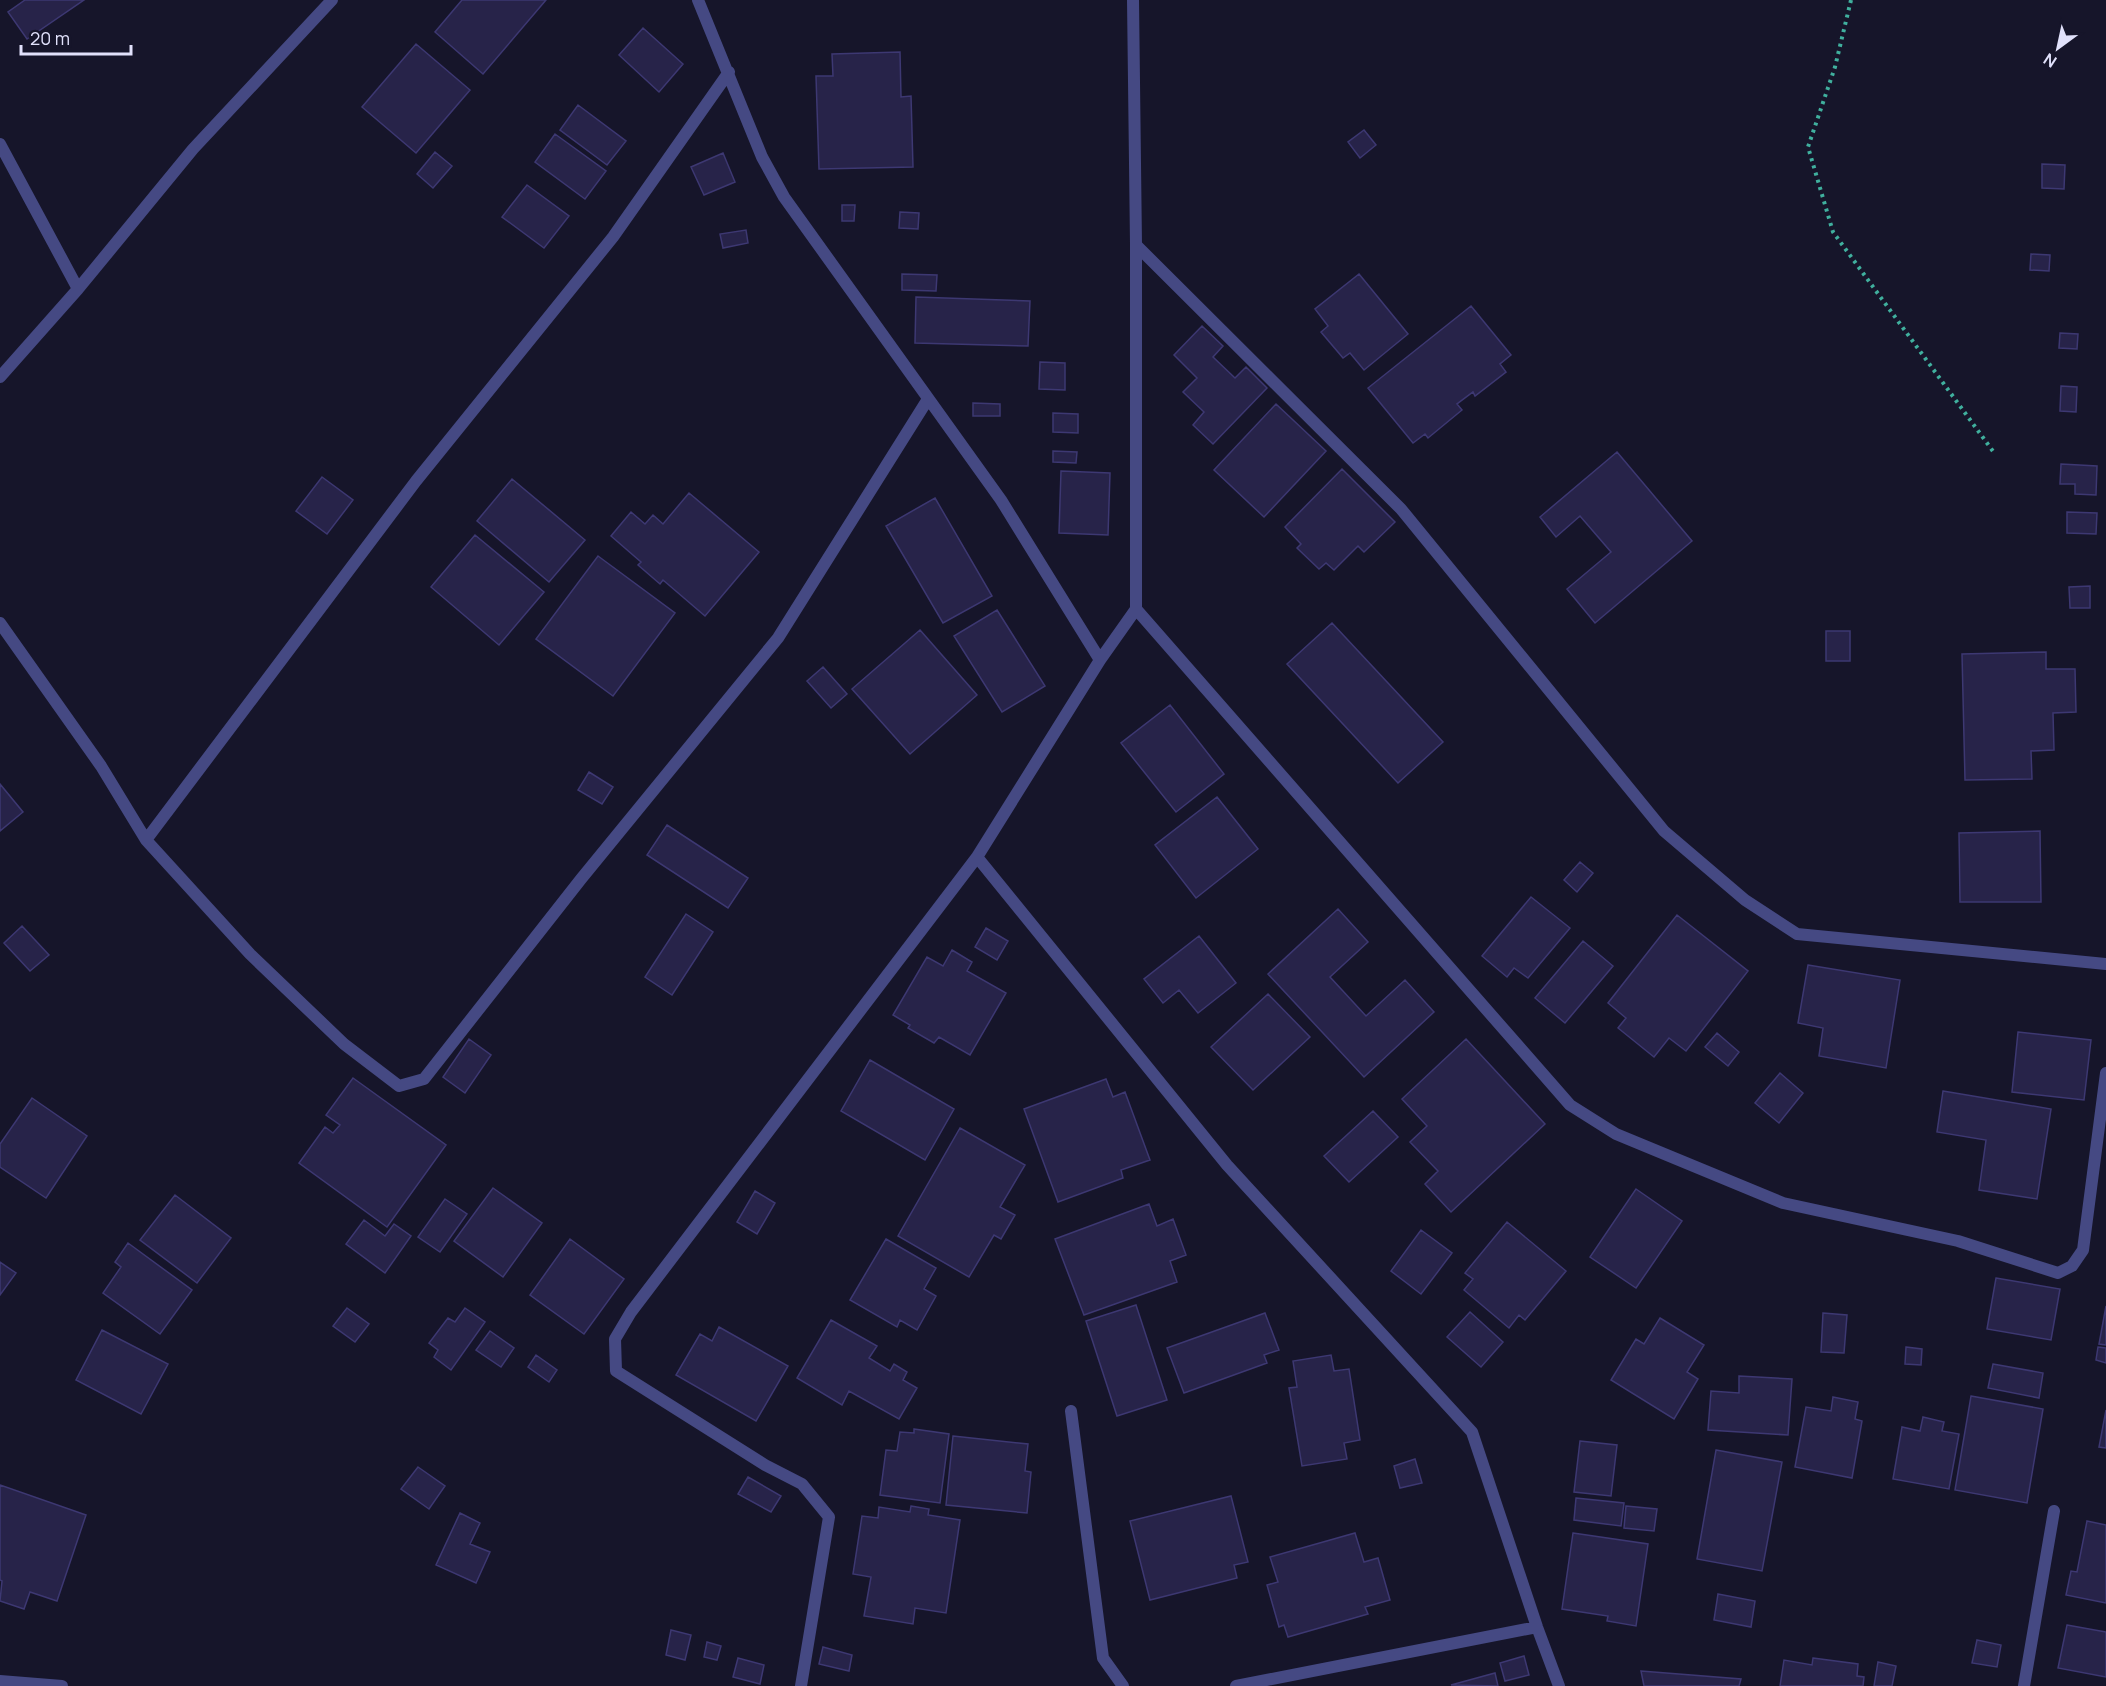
<svg xmlns="http://www.w3.org/2000/svg" width="2106" height="1686" font-family="Manrope,sans-serif">
<style>
.building{fill:#272349;stroke:#3d3872;stroke-width:1.5}
.lines{fill:none;stroke-linecap:round;stroke-linejoin:round}
.path{stroke:#40b09e;stroke-width:4;stroke-dasharray:3 4.5;stroke-linecap:butt}
.minor{stroke:#454983;stroke-width:12}
</style>
<rect width="100%" height="100%" fill="#16152a"/>
<!-- building -->
<path class="building" d="M25,0H84L27,39L8,12Z
M462,0H546L483,74L435,32Z
M643,28L683,64L659,92L619,55Z
M416,44L470,90L416,153L362,107Z
M900,52L901,97L911,96L913,167L819,169L816,76H833L832,54Z
M578,105L626,141L607,165L560,130Z
M1364,130L1376,145L1360,158L1348,142Z
M555,134L606,171L585,199L535,162Z
M435,152L452,166L433,188L417,174Z
M723,153L735,182L704,195L691,167Z
M2042,164L2065,165L2064,189L2042,188Z
M527,185L569,216L544,248L502,217Z
M842,205H855L854,221H842Z
M900,212L919,213L918,229L899,228Z
M746,230L748,243L723,248L720,234Z
M2031,254L2050,255L2049,271L2030,270Z
M902,274L937,275L936,291L902,290Z
M1359,274L1408,334L1364,370L1350,353L1343,358L1321,332L1328,326L1315,309Z
M916,297L1030,301L1028,346L915,343Z
M1471,306L1511,355L1500,364L1506,372L1475,396L1473,392L1457,404L1462,410L1428,438L1425,434L1413,443L1368,388Z
M1202,326L1223,346L1213,357L1235,378L1246,367L1267,388L1213,444L1193,425L1204,412L1183,392L1197,378L1174,355Z
M2060,333L2078,334L2077,349L2059,348Z
M1040,362L1065,363V390L1039,389Z
M2061,386L2077,387L2076,412L2060,411Z
M973,403L1000,404V416H973Z
M1276,404L1326,451L1264,517L1214,470Z
M1053,413L1078,414V433L1053,432Z
M1053,451L1077,452L1076,463L1053,462Z
M1617,452L1692,541L1595,623L1567,589L1611,552L1580,516L1556,537L1540,517Z
M2061,464L2097,466L2096,495L2075,494V484H2060Z
M1342,469L1395,522L1364,552L1358,546L1334,570L1326,563L1319,569L1297,548L1301,544L1285,527Z
M1061,471L1110,473L1108,535L1059,533Z
M322,477L353,500L327,534L296,511Z
M512,479L585,540L549,582L477,521Z
M689,493L759,552L705,616L663,580L660,584L638,565L641,562L611,536L631,512L645,524L653,515L663,524Z
M935,498L992,596L943,623L886,526Z
M2067,512L2097,513L2096,534L2067,533Z
M475,535L544,592L499,645L431,587Z
M598,556L675,613L613,696L536,639Z
M2090,586V608H2070L2069,587Z
M997,610L1045,686L1002,712L954,636Z
M1332,623L1443,742L1398,783L1287,664Z
M920,630L977,695L910,754L852,689Z
M1826,631H1850V661H1826Z
M2046,652V669H2075L2076,712L2053,713L2054,750L2031,751L2032,779L1965,780L1962,654Z
M823,667L847,694L831,708L807,681Z
M1170,705L1224,774L1176,812L1121,743Z
M589,772L613,787L602,804L578,790Z
M0,784L23,812L0,831Z
M1217,797L1258,849L1196,898L1155,845Z
M667,825L748,878L728,908L647,855Z
M2040,831L2041,902H1960L1959,833Z
M1580,862L1593,873L1577,892L1564,880Z
M1531,897L1570,928L1528,978L1514,968L1507,977L1482,956Z
M1338,909L1368,942L1330,977L1366,1016L1405,980L1434,1012L1364,1077L1268,974Z
M686,914L713,932L672,995L645,977Z
M1677,915L1748,971L1686,1051L1669,1038L1654,1057L1618,1028L1626,1018L1608,1003Z
M22,926L49,955L30,971L4,943Z
M986,928L1008,941L997,960L975,947Z
M1199,936L1236,983L1198,1013L1179,990L1163,1003L1144,979Z
M1583,941L1613,966L1565,1023L1535,998Z
M952,950L972,962L967,971L1006,993L970,1055L939,1037L934,1043L908,1028L910,1025L893,1015L927,957L943,966Z
M1808,965L1900,980L1886,1068L1819,1056L1823,1028L1798,1023Z
M1268,994L1310,1037L1253,1090L1211,1047Z
M2018,1032L2091,1040L2084,1100L2012,1092Z
M1717,1033L1739,1052L1728,1066L1705,1047Z
M469,1039L491,1055L465,1093L443,1077Z
M1466,1039L1545,1124L1451,1212L1425,1184L1438,1171L1410,1142L1427,1126L1402,1099Z
M870,1060L954,1109L925,1160L841,1111Z
M1780,1073L1803,1093L1779,1123L1755,1103Z
M353,1078L446,1145L387,1227L299,1163L325,1127L333,1133L340,1125L326,1115Z
M1106,1079L1113,1097L1125,1092L1150,1160L1121,1170L1123,1178L1058,1202L1024,1109Z
M1943,1091L2051,1109L2037,1199L1979,1190L1986,1140L1937,1132Z
M32,1098L87,1136L46,1198L0,1167V1144Z
M1373,1111L1398,1137L1349,1182L1324,1156Z
M960,1128L1025,1165L1000,1207L1015,1215L1001,1239L994,1235L969,1277L898,1236Z
M493,1188L542,1223L503,1277L454,1241Z
M1636,1189L1682,1221L1636,1288L1590,1257Z
M755,1191L775,1203L757,1234L737,1222Z
M175,1195L231,1238L197,1283L140,1240Z
M445,1199L467,1214L440,1252L418,1237Z
M1149,1204L1157,1226L1173,1219L1186,1255L1170,1261L1177,1282L1084,1315L1055,1239Z
M364,1220L385,1236L394,1224L411,1236L385,1273L346,1244Z
M1507,1222L1566,1271L1525,1320L1519,1315L1509,1328L1464,1290L1473,1279L1465,1273Z
M1421,1230L1452,1253L1421,1294L1391,1271Z
M570,1239L624,1279L584,1334L530,1295Z
M886,1239L936,1268L924,1289L936,1296L917,1330L900,1320L897,1327L850,1300Z
M128,1243L192,1290L160,1334L103,1293L121,1267L115,1262Z
M0,1262L16,1273L0,1295Z
M1996,1278L2060,1289L2051,1340L1987,1329Z
M1136,1305L1167,1400L1117,1416L1086,1321Z
M2106,1306V1345L2099,1344Z
M347,1308L369,1324L355,1342L333,1326Z
M465,1308L485,1322L451,1370L434,1357L438,1350L429,1343L448,1318L455,1322Z
M1470,1312L1503,1342L1481,1367L1447,1337Z
M1265,1313L1279,1350L1264,1355L1267,1363L1184,1393L1167,1348Z
M1823,1313L1847,1315L1844,1353L1821,1352Z
M1660,1318L1704,1345L1687,1372L1698,1379L1674,1419L1611,1380L1636,1339L1644,1344Z
M831,1320L877,1346L869,1358L890,1371L894,1364L907,1372L903,1380L917,1388L899,1419L849,1391L842,1405L797,1378Z
M719,1327L788,1366L756,1421L676,1375L700,1334L712,1341Z
M102,1330L168,1364L141,1414L76,1380Z
M490,1331L514,1348L501,1367L476,1350Z
M1906,1347L1922,1349L1921,1365L1905,1364Z
M2098,1347L2106,1348V1363L2096,1360Z
M536,1355L557,1370L549,1382L528,1367Z
M1331,1355L1334,1371L1349,1369L1360,1440L1344,1443L1347,1459L1302,1466L1289,1388L1297,1387L1293,1361Z
M1993,1364L2043,1373L2039,1398L1988,1388Z
M1739,1376L1792,1379L1788,1435L1708,1430L1711,1391L1739,1393Z
M1971,1396L2043,1409L2027,1503L1955,1490Z
M1833,1397L1858,1402L1855,1419L1862,1421L1852,1478L1795,1467L1806,1407L1831,1411Z
M2106,1410V1448L2099,1447Z
M1923,1417L1944,1422L1942,1431L1959,1434L1949,1489L1893,1479L1902,1427L1920,1431Z
M914,1429L949,1434L940,1503L880,1495L886,1450L897,1451L900,1432L914,1433Z
M953,1436L1028,1444L1025,1471L1031,1472L1027,1513L946,1505Z
M1580,1441L1617,1445L1611,1496L1574,1492Z
M1716,1450L1782,1462L1762,1571L1697,1559Z
M1415,1459L1422,1483L1400,1488L1394,1466Z
M418,1467L445,1486L429,1509L401,1489Z
M748,1477L781,1496L771,1512L738,1494Z
M0,1485L86,1515L57,1601L30,1592L24,1609L0,1601L2,1581L0,1580Z
M1231,1496L1248,1562L1234,1565L1237,1578L1150,1600L1130,1521Z
M1576,1498L1624,1503L1621,1526L1574,1520Z
M911,1506L929,1509L928,1515L960,1520L946,1613L915,1608L913,1624L864,1616L871,1577L853,1574L862,1516L878,1518L879,1507L910,1512Z
M1626,1506L1657,1509L1654,1531L1624,1528Z
M460,1513L480,1523L470,1544L490,1552L476,1583L436,1565Z
M2087,1521L2106,1525V1603L2066,1595L2071,1571L2077,1572Z
M1355,1533L1364,1562L1378,1558L1390,1600L1365,1607L1368,1614L1288,1637L1284,1625L1279,1627L1267,1585L1278,1582L1270,1557Z
M1573,1533L1648,1544L1636,1626L1607,1621L1608,1616L1562,1609Z
M1718,1594L1755,1601L1751,1627L1714,1620Z
M2067,1625L2106,1632V1677L2058,1668Z
M671,1630L691,1635L685,1660L666,1655Z
M1977,1640L2001,1645L1997,1667L1972,1663Z
M707,1642L721,1646L717,1660L704,1657Z
M823,1647L852,1655L849,1671L819,1664Z
M1524,1656L1529,1675L1505,1681L1500,1663Z
M738,1658L764,1665L760,1684L733,1677Z
M1813,1658L1858,1664L1857,1676L1864,1677L1863,1686H1780L1784,1660L1812,1665Z
M1878,1662L1896,1666L1892,1686H1874Z
M1641,1671L1741,1679L1739,1686H1644Z
M1495,1673L1498,1686L1451,1685Z"/>
<g class="lines">
<!-- path -->
<path class="path" d="M1851,0L1835,67L1808,147L1833,232L1995,454"/>
<!-- minor -->
<path class="minor" d="M698,0L762,157L784,197L1001,500L1100,660
M0,144L78,289
M1136,245L1401,509L1664,831L1745,900L1797,934L2106,964
M0,377L78,289L193,149L332,0
M1136,609L1570,1105L1616,1134L1783,1203L1958,1241L2058,1273L2072,1266L2083,1250L2106,1073
M0,623L101,766L146,840L250,954L344,1044L399,1086L424,1079L581,879L778,638L928,399
M146,840L416,481L613,237L729,72
M977,857L1227,1165L1472,1432L1537,1627L1559,1686
M1071,1411L1103,1658L1123,1686
M0,1681L62,1686
M801,1686L829,1517L802,1484L765,1465L616,1371L615,1339L631,1312L977,857L1100,660L1136,609V245L1133,0
M1236,1686L1537,1627
M2024,1686L2054,1511"/>
</g>
<!-- north arrow -->
<g transform="translate(2058 48) rotate(213)" stroke="#16152a" stroke-width="4.5" paint-order="stroke">
<path d="M0-4.5L10 22L0 15L-10 22Z" fill="#e1e1fb"/>
<text y="-9" font-size="16" font-weight="bold" text-anchor="middle" fill="#e1e1fb">N</text>
</g>
<!-- scale -->
<path d="M21 45v9h110v-9" fill="none" stroke="#e1e1fb" stroke-width="3"/>
<text x="30" y="45" font-size="18" fill="#e1e1fb" stroke="#16152a" stroke-width="4.5" paint-order="stroke">20 m</text>
</svg>
